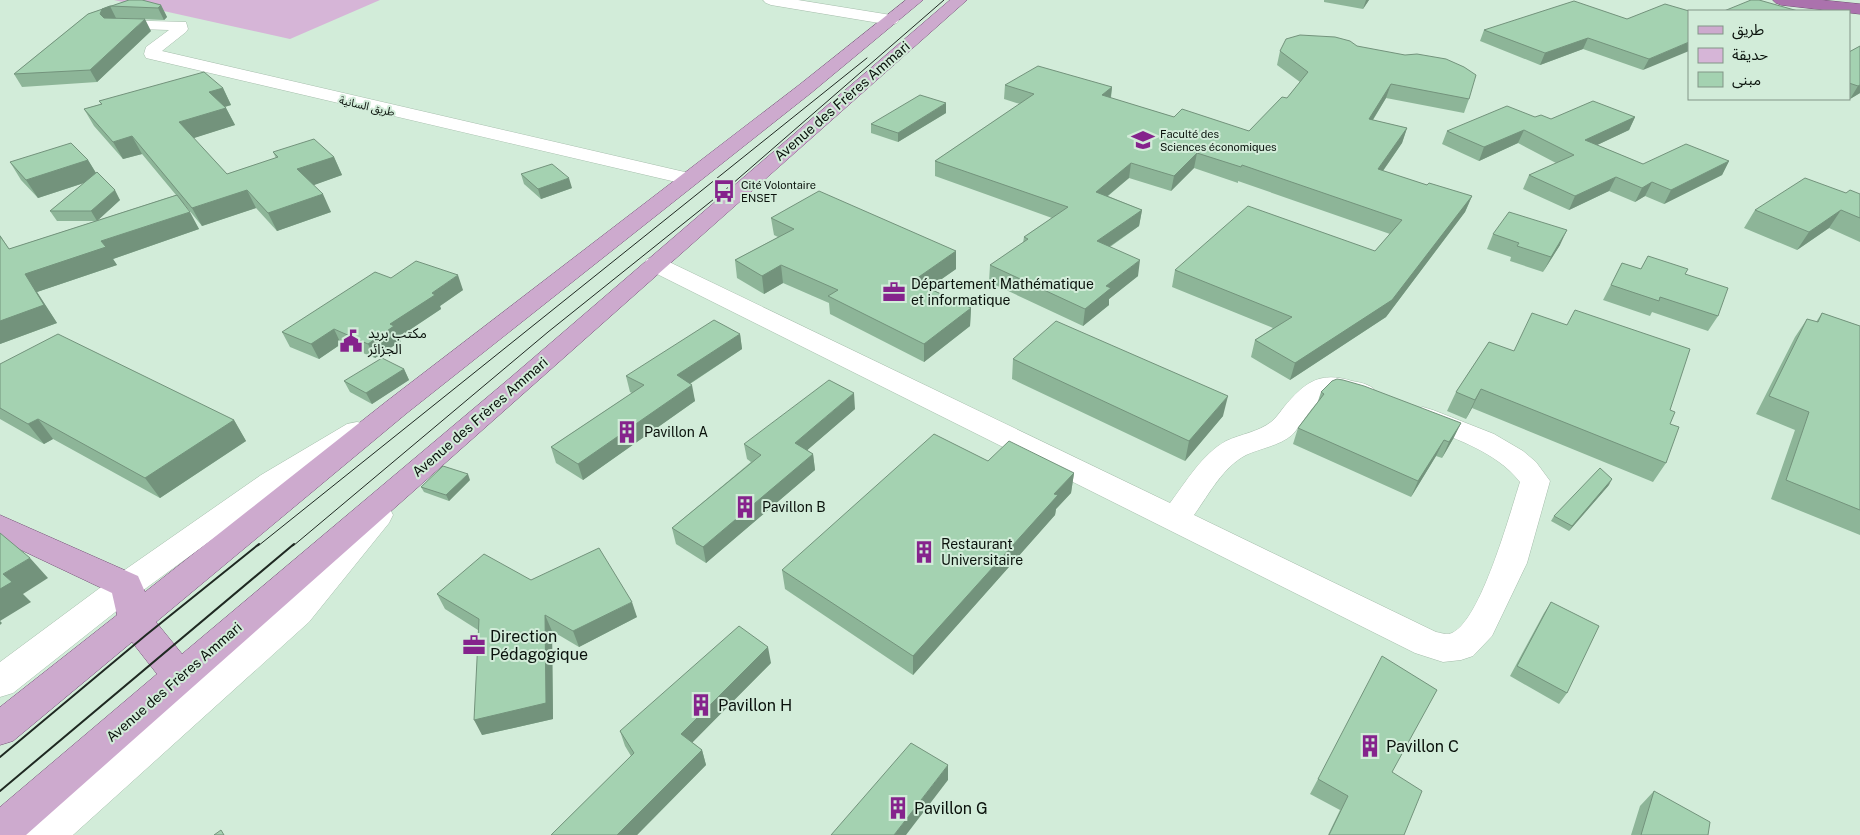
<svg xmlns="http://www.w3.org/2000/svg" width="1860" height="835" font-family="'Public Sans','Noto Sans Arabic',sans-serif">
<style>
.green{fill:#d6b5d7}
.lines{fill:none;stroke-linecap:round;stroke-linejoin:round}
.minor-casing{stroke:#a5bdab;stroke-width:1}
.major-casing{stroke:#735075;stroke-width:1}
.highway-casing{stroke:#735075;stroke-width:1}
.minor{fill:#fff;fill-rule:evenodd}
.major{fill:#cdaace;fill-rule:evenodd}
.highway{fill:#ab72ad;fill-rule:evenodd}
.tram-far1{stroke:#1f2922;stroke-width:1}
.tram{stroke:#1f2922;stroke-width:2}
.wall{fill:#8db598}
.shaded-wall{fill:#73937c}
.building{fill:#a4d2b1;stroke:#73937c}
.labels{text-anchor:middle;stroke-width:4;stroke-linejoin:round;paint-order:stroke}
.far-street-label{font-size:11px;fill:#0a120c;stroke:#d2ecd9}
.far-poi-label{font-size:11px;fill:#0a120c;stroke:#d2ecd9;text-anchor:start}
.street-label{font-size:14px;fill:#0a120c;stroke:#d2ecd9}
.poi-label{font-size:14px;fill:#0a120c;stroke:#d2ecd9;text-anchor:start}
.near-poi-label{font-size:16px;fill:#0a120c;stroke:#d2ecd9;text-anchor:start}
</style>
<rect width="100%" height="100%" fill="#d2ecd9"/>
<!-- green -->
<path class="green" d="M114,0H380L290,39Z"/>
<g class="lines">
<defs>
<path id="minor" d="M763,0H798L891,15L897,17L899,20L897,23L891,25L771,5L766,3Z
M116,20L186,22L188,29L186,32L162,51L689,173L696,175L699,179L696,183L689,185L146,58L144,54L146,47L169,30L110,28L108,25L110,22Z
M655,257L663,259L1170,503C1186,482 1202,454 1226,441C1241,434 1258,432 1271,422C1276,418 1280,412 1284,407C1305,382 1320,371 1352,381C1363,383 1373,385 1378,394L1374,400C1357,405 1345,390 1330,394C1316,397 1302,425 1292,435C1279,446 1261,448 1246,455C1223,467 1209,494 1194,515L1436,632C1441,633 1447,635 1452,633C1481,620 1510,513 1520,482C1495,450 1450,437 1413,422L1409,416L1413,410L1423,407L1433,410L1494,434L1523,451L1536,462L1550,481L1527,563L1492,636L1473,656L1461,660L1443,662L1415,653L647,269L644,264L647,259Z
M357,422L367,424L371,431L367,438L281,489L138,594L13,693L0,697V662L116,576L261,475L347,424Z
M378,504L389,507L393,515L389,523L309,622L73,835H24L30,821L285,602L367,507Z"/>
<path id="major" d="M906,0H923L811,93L407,413L156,622L182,654L510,378L950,0H967L26,835H0V807L157,674L132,642L13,741L0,745V707L117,615L112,593L0,540V515L138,576L145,592L387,401L799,85Z"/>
<path id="highway" d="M1773,0H1821L1860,4V14L1781,5L1776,3Z"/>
</defs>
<!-- minor casing -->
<use href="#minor" class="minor-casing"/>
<!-- major casing -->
<use href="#major" class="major-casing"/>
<!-- highway casing -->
<use href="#highway" class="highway-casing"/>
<!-- minor -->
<use href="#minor" class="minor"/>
<!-- major -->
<use href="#major" class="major"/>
<!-- highway -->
<use href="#highway" class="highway"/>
<!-- tram-far1 -->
<path class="tram-far1" d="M258,546L867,58
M293,546L548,332L724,191L944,0"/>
<!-- tram -->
<path class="tram" d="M0,757L146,635L259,544
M0,791L294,544"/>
</g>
<!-- wall -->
<path class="wall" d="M129,0L161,5L167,17L164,20L116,18L151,31L97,82L22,87L14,74L88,14Z
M1324,0H1369L1363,9L1324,2Z
M1689,11L1643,70L1583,49L1540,65L1480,41L1484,30L1627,19Z
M1357,46L1469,99L1464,113L1386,98L1373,120L1407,128L1402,143L1383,171L1427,185L1472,196L1465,212L1386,317L1290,380L1251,357L1255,340L1273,328L1172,287L1175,270L1375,251L1390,234L1238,181V183L1194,168L1171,191L1129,178L1108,196L1142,210L1139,226L1110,247L1138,276L1109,299V305L1083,326L989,282L990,265L1023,243L1024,237L1052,218L935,176V161L1020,104L1004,99L1005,85L1112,87L1111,98L1174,117L1249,131L1287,98L1300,82L1277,65L1280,51Z
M1860,46V93L1850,99L1849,98V52Z
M223,88L231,105L225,107L226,108L235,125L193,138L227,174L276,158L273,152L334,157L342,175L313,185L331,212L277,231L256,208L202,226L184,204L199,229L113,259L117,265L37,292L57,323L0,344V235L9,249L176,195L142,154L123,159L94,126L84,109L101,104L99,101Z
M946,113L898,142L871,133V124Z
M1535,117L1551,119L1635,117L1629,130L1597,145L1643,164L1729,161L1722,175L1664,204L1645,196L1635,202L1609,191L1569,210L1523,189L1529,175L1556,163L1518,143L1479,161L1442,144L1447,131Z
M88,160L96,173L120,200L97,221H57L50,211L84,183L38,198L21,180L10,162Z
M521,174L572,188L541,199L524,184Z
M1846,193L1860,194V242L1829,228L1797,250L1744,228L1755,210Z
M771,218L956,251V269L929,288L971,308L970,326L924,362L830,314L829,303L783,283L764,294L737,278L735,260L778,237L774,235Z
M1493,234L1560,245L1543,272L1510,261L1511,257L1487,249Z
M1648,256L1685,274L1718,316L1708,331L1652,312L1650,316L1603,300L1622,263L1641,269Z
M391,278L463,290L440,306L441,309L399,337L401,341L375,358L341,344L319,359L290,347L282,332Z
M1822,313L1860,326V535L1771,499L1795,430L1756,414L1795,337L1807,319L1816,322Z
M740,334L742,349L690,384L695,401L583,480L556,463L551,447L632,393L630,392L626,376Z
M1489,342L1670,410V424L1666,463L1653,482L1472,408L1466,419L1447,411L1456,392Z
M1013,359L1223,416L1185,461L1012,379Z
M0,364L234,420L246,441L160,498L53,439L44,444L0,419Z
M404,369L409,380L372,404L350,392L344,381Z
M1321,392L1461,423L1453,439L1442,458L1436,456L1411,497L1293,444L1298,428L1317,404Z
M855,409L807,450L813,454L815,470L706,563L676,544L672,528L751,462L747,459L744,444Z
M988,461L1074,473L1071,493L1056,509L1055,515L913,675L785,589L782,570Z
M470,480L449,501L424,492L421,487Z
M1609,485L1569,531L1551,521L1554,516Z
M531,580L637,617L579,647L552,631L553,719L482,735L478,630L445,609L437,594Z
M1551,602L1567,693L1559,704L1510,676L1544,613Z
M771,663L692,742L702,750L706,765L637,835H551L631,756L625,746L620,731Z
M1392,772L1404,835H1328L1340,810L1310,794L1318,779Z
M1654,791L1708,835H1631L1640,806Z"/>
<!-- shaded-wall -->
<path class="shaded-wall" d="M1366,0H1369L1363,9Z
M161,5L167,17L164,20L158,8Z
M110,6L116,18L106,26L100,14L102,9Z
M145,19L151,31L97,82L90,70Z
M1588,38L1583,49L1540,65L1545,53Z
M1689,42V51L1643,70L1649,59Z
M1391,84L1386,98L1364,134L1369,119Z
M1860,85V93L1850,99L1858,86Z
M1112,87L1110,102L1102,95Z
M223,88L231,105L217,109L209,92Z
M946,103V113L898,142V133Z
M226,108L235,125L188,140L179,122Z
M1635,117L1629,130L1578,154L1585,140Z
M1407,128L1402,143L1373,185L1378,169Z
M1524,130L1518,143L1479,161L1484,147Z
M132,136L142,154L123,159L113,142Z
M1197,153L1194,168L1171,191L1174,176Z
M334,157L342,175L306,188L297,169Z
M88,160L99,178L38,198L26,180Z
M1729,161L1722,175L1664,204L1671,190Z
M1131,163L1129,178L1094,207L1096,192Z
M1616,177L1609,191L1569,210L1575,196Z
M569,178L572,188L541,199L538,189Z
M1652,182L1645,196L1635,202L1642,188Z
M115,190L120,200L97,221L91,211Z
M247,190L256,208L202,226L192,208Z
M323,194L331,212L277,231L268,213Z
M1472,196L1465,212L1386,317L1290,380L1295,363Z
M1142,210L1139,226L1094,257L1097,241Z
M1841,210L1829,228L1797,250L1809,232Z
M190,212L199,229L113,259L117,265L37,292L57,323L0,344V321L25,274L101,241Z
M1567,230L1560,245L1543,272L1551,257Z
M956,251V269L913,299V281Z
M1140,260L1138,276L1109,299V305L1083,326L1085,309L1106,286Z
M781,265L783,283L764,294L762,276Z
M458,275L463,290L440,306L441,309L399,337L401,341L375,358L368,344L390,324L432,293Z
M971,308L970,326L924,362V344Z
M334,329L341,344L319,359L311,344Z
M740,334L742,349L680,390L677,375Z
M404,369L409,380L372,404L366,393Z
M692,385L695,401L583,480L578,464Z
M1481,389L1472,408L1466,419L1475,400Z
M854,393L855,409L797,459L795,443Z
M1228,396L1223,416L1185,461L1189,441Z
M38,419L53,439L44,444L28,424Z
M234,420L246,441L160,498L145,478Z
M1461,423L1453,439L1442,458L1449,442Z
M1444,440L1436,456L1411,497L1418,481Z
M813,454L815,470L706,563L703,547Z
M1074,473L1071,493L1056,509L1055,515L913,675V656L1054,494Z
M468,474L470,480L449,501L446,495Z
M1612,479L1609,485L1569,531L1572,526Z
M30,558L48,578L23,594L31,602L0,621L2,623L0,625V589L3,574Z
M632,602L637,617L579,647L573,631Z
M545,615L552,631L553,719L482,735L474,720Z
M768,647L771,663L686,749L681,734Z
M702,750L706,765L637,835H617Z
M948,765V780L906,835H894Z"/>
<!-- building -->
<path class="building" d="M129,0H142L161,5L158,8L110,6L102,9L100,14L104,18L145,19L90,70L14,74L88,14Z
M1751,0H1759L1798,11H1724Z
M1574,1L1627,19L1665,4L1689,11V42L1649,59L1588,38L1545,53L1484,30Z
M1300,35L1335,37L1350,41L1357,46L1405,55L1417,54L1446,59L1464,67L1476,75L1469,99L1391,84L1369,119L1407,128L1378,169L1427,185L1429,183L1472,196L1392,300L1295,363L1255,340L1292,317L1175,270L1248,206L1375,251L1402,220L1242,165L1241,167L1197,153L1174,176L1131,163L1096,192L1142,210L1097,241L1140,260L1106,286L1111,288L1085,309L990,265L1028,239L1024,237L1068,207L935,161L1034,94L1005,85L1038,66L1112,87L1102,95L1174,117L1182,109L1249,131L1282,97L1287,98L1308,72L1280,51L1286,39Z
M1860,46V85L1858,86L1849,83V52Z
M204,72L223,88L209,92L226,108L179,122L227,174L278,157L273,152L314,139L334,157L297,169L323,194L268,213L247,190L192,208L132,136L113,142L84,109L102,104L99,101Z
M920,95L946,103L898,133L871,124Z
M1593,101L1635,117L1585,140L1643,164L1686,144L1729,161L1671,190L1652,182L1642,188L1616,177L1575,196L1529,175L1574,155L1524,130L1484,147L1447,131L1507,106L1535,117L1541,115L1551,119Z
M71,143L88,160L26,180L10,162Z
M552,164L569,178L538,189L521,174Z
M97,172L115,190L91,211H50Z
M1805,178L1846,193L1850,190L1860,194V218L1841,210L1809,232L1755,210Z
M819,191L956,251L913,281L971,308L924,344L828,296L838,290L781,265L762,276L735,260L794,229L771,218Z
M177,195L190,212L101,241L106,247L25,274L44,305L0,321V236L9,249Z
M1509,212L1567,230L1551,257L1517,246L1519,243L1493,234Z
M1648,256L1688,269L1685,274L1728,288L1718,316L1660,297L1659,301L1611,285L1622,263L1641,269Z
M416,261L458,275L432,293L435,295L390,324L394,326L368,344L334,329L311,344L282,332L375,272L391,278Z
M1575,310L1690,349L1670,410L1675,412L1670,424L1679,427L1666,463L1481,389L1475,400L1456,392L1489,342L1514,351L1532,313L1567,325Z
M1822,313L1860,326V510L1786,480L1809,412L1769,396L1807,319L1818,322Z
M714,320L740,334L677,375L692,385L578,464L551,447L644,385L626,376Z
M1056,321L1228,396L1189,441L1013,359Z
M58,334L234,420L145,478L38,419L28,424L0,408V364Z
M382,358L404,369L366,393L344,381Z
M1337,379L1343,380L1364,386L1461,423L1449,442L1444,440L1418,481L1298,428L1324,394L1321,392L1332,381Z
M829,380L854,393L795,443L813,454L703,547L672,528L761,455L744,444Z
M934,434L988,461L1009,441L1074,473L1054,494L1058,495L913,656L782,570Z
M443,466L468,474L446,495L421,487Z
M1600,468L1612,479L1572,526L1554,516Z
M0,533L30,558L3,574L12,582L0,589Z
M599,548L632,602L573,631L545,615L546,703L474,720L479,619L437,594L484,554L531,580Z
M1551,602L1599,626L1567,693L1517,666Z
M739,626L768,647L681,734L702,750L617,835H551L634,753L620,731Z
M1382,656L1437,690L1392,772L1422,791L1404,835H1329L1348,796L1318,779Z
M911,743L948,765L894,835H831Z
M1654,791L1710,822L1708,835H1641Z
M221,830L224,835H214Z"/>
<!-- icons -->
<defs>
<symbol id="university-bare" viewBox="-9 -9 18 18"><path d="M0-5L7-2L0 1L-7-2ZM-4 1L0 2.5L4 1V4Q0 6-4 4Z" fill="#85238c" stroke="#d2ecd9" stroke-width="2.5" paint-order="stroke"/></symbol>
<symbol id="bus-bare" viewBox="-9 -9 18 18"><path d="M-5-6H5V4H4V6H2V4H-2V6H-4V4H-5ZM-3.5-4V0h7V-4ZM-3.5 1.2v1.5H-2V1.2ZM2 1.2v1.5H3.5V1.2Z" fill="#85238c" stroke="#d2ecd9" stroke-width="2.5" paint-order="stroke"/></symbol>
<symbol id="office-bare" viewBox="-9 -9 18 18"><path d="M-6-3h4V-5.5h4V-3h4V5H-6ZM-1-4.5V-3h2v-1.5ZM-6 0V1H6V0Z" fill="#85238c" stroke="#d2ecd9" stroke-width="2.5" paint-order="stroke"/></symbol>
<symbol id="civic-bare" viewBox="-9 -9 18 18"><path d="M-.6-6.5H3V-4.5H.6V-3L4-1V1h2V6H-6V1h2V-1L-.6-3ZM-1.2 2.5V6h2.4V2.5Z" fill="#85238c" stroke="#d2ecd9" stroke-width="2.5" paint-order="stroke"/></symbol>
<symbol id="building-bare" viewBox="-9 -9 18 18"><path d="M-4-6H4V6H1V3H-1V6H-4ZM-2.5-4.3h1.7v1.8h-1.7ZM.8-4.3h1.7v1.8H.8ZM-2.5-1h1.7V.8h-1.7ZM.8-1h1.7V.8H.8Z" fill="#85238c" stroke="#d2ecd9" stroke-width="2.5" paint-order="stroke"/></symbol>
</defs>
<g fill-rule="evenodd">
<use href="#university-bare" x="1127" y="124" width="32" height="32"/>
<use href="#bus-bare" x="708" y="175" width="32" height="32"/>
<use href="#office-bare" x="878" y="276" width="32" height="32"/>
<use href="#civic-bare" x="335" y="325" width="32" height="32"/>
<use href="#building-bare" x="611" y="416" width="32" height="32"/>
<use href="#building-bare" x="729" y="491" width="32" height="32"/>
<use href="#building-bare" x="908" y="536" width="32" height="32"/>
<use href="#office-bare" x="458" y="629" width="32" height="32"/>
<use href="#building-bare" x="685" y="689" width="32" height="32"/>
<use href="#building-bare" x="1354" y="730" width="32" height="32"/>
<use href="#building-bare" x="882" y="792" width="32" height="32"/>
</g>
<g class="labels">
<!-- far-street labels -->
<g class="far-street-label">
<text transform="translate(367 106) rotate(13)" y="4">طريق السانية</text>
</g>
<!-- far-poi labels -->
<g class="far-poi-label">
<text x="1160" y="138">Faculté des<tspan x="1160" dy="13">Sciences économiques</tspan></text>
<text x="741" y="189">Cité Volontaire<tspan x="741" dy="13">ENSET</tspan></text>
</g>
<!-- street labels -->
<g class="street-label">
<text transform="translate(842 101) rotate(-41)" y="5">Avenue des Frères Ammari</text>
<text transform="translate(480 417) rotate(-41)" y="5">Avenue des Frères Ammari</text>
<text transform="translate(174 682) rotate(-41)" y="5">Avenue des Frères Ammari</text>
</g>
<!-- poi labels -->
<g class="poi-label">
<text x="911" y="289">Département Mathématique<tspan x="911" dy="16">et informatique</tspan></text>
<text x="368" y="338">مكتب بريد<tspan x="368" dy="16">الجزائر</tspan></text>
<text x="644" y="437">Pavillon A</text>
<text x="762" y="512">Pavillon B</text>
<text x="941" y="549">Restaurant<tspan x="941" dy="16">Universitaire</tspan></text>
</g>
<!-- near-poi labels -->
<g class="near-poi-label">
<text x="490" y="642">Direction<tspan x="490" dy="18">Pédagogique</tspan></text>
<text x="718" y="711">Pavillon H</text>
<text x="1386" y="752">Pavillon C</text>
<text x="914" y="814">Pavillon G</text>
</g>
</g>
<!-- legend -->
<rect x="1688" y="10" width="162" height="90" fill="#d2ecd9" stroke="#829587"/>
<rect x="1698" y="26" width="25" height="8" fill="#cdaace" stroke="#829587"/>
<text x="1732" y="35" font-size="15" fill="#0a120c">طريق</text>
<rect x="1698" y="48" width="25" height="15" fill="#d6b5d7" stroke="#829587"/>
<text x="1732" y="60" font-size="15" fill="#0a120c">حديقة</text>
<rect x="1698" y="72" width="25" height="15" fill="#a4d2b1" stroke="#829587"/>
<text x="1732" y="85" font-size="15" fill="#0a120c">مبنى</text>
</svg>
